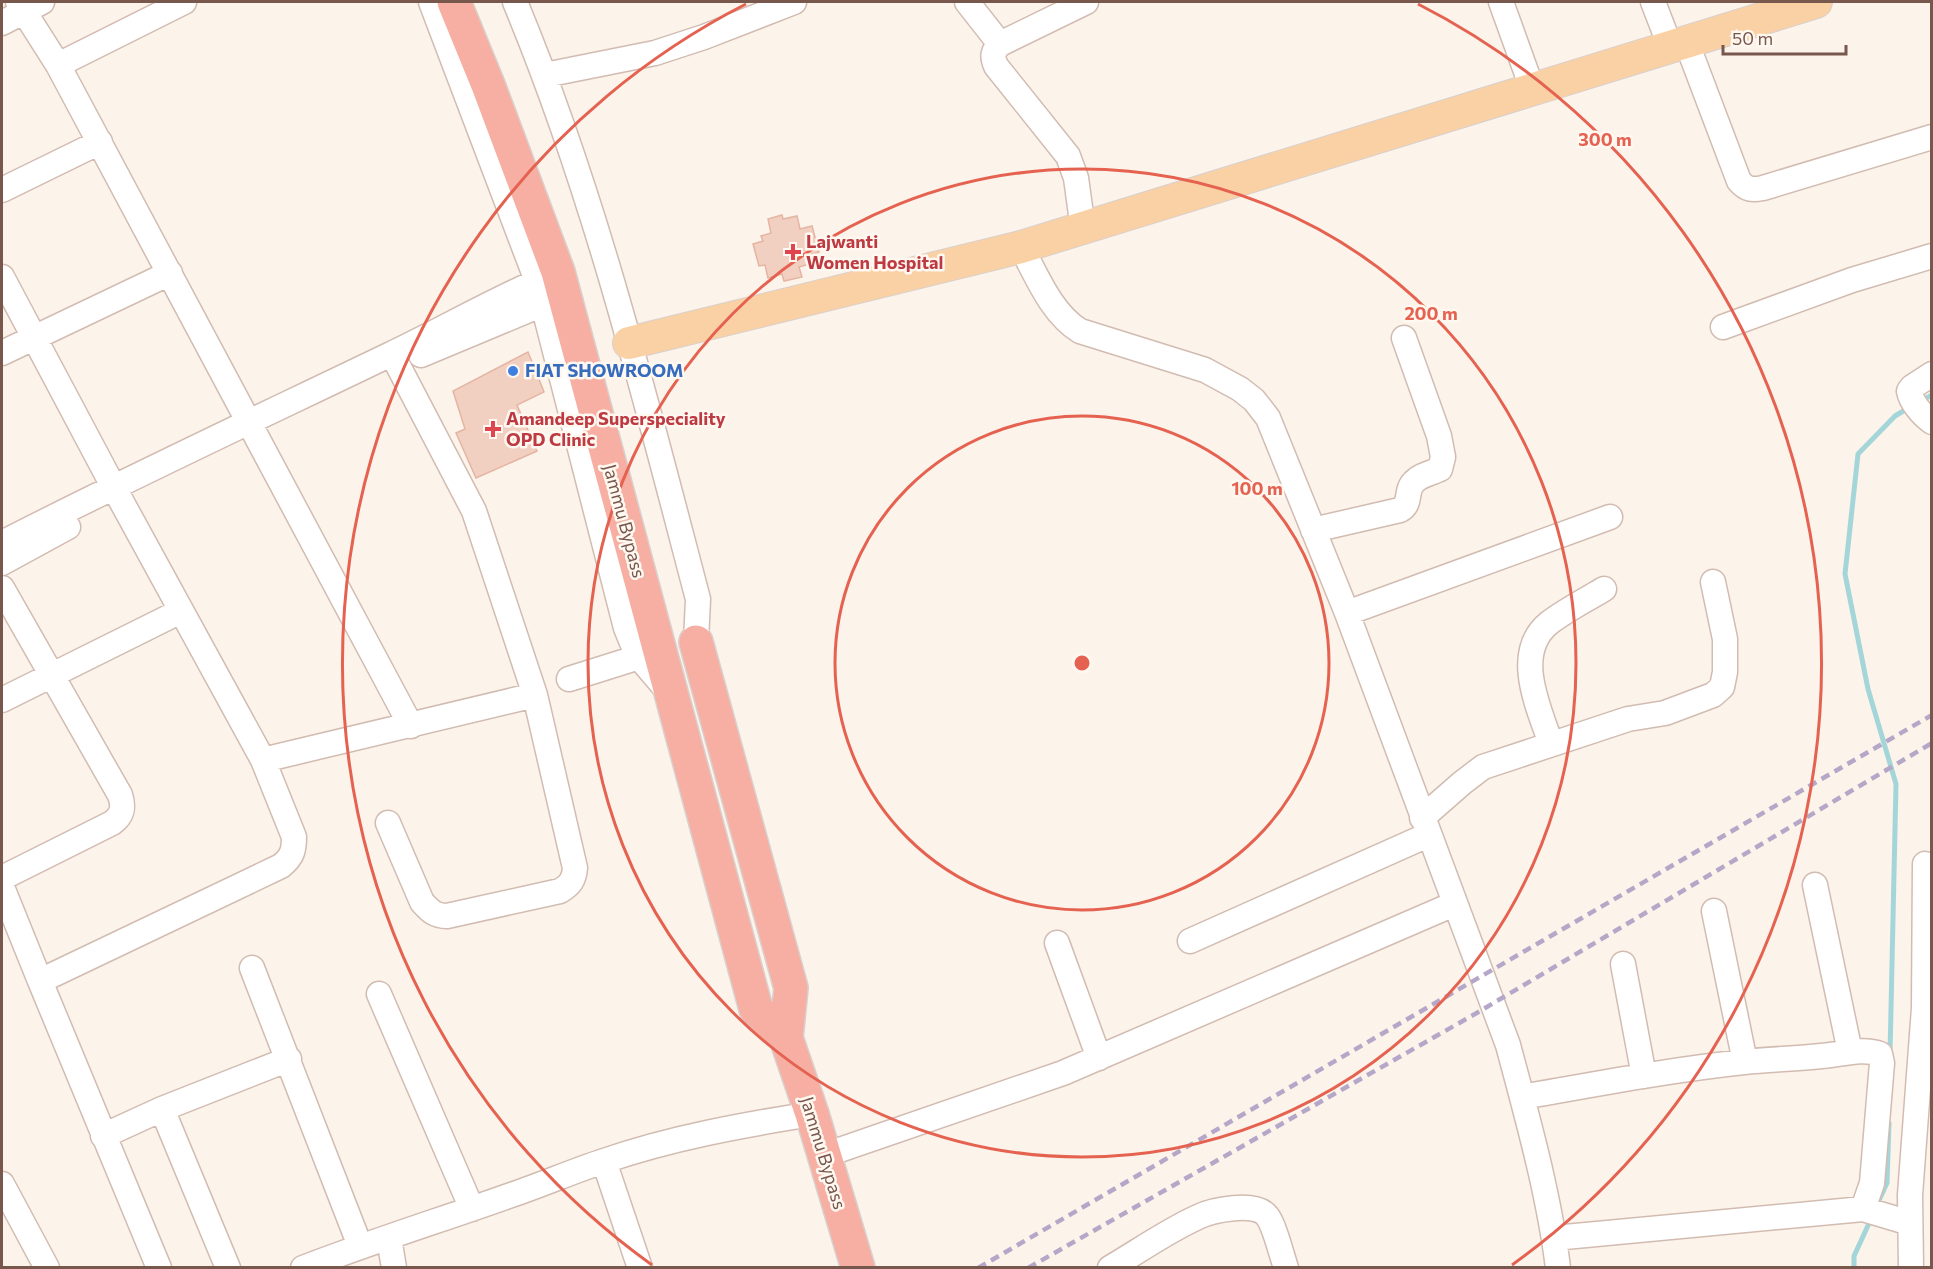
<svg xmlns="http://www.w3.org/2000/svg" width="1933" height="1269" font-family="Commissioner,sans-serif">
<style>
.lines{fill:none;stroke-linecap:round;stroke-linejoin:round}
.stream{stroke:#a4d6d9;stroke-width:5}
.building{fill:#f2d0c1;stroke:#e5b4a2;stroke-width:1.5}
.minor-casing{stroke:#d2bcb1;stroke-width:27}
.major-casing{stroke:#d9d0cd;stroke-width:34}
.highway-casing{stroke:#d9d0cd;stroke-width:36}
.minor{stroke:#fff;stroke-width:24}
.major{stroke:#fad1a4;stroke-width:32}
.highway{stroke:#f6afa2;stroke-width:33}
.rail{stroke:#b5a7c8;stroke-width:4.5;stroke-dasharray:9 6;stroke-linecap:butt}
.ring{fill:none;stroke:#e56251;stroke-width:3}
.health-dot{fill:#e0444e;stroke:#fff8f0;stroke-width:2}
.shop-dot{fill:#3f7fe0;stroke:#fff8f0;stroke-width:2}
.labels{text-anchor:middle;stroke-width:5;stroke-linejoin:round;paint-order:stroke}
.health-label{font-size:18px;font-weight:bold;fill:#be3a42;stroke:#fff8f0;text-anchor:start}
.shop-label{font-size:18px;font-weight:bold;fill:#366cbe;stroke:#fff8f0;text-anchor:start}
.street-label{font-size:18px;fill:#78574d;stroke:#fff8f0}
.centre{fill:#e56251;stroke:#fff8f0;stroke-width:3}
.ring-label{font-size:18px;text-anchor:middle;font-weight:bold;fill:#e56251;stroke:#fff8f0;stroke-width:5;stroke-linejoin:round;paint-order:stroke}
</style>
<rect width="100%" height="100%" fill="#fcf3ea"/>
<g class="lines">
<!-- stream -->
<path class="stream" d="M1921,401L1932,395
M1890,1054L1896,784L1868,689L1845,574L1858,454L1895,416L1910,407
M1876,1207L1887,1183L1889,1123
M1854,1268V1256L1871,1219"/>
</g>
<!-- building -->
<path class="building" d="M782,215L783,219L797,216L800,229L812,226L819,252L810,255L813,263L799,267L802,277L784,281L782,274L768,278L765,265L759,266L753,244L763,241L761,236L771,233L768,219Z
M528,352L544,392L517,405L537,451L476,478L456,433L465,429L453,391Z"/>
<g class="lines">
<defs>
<path id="minor" d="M18,2L58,65
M184,2L58,65L411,726
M431,2L537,281L626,628L637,655L667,690
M515,2C595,194 645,398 698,599L696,642
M967,2L1000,44
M1501,2L1532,88
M1653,2L1670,46
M2,23L42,2
M1686,41L1739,181C1747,190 1752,190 1763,188L1932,137
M545,75L655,53L704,37L794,2
M2,190L100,142
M1083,229L1076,178L1068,156L996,66C992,57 992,52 1000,44L1086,2
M1021,247C1037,276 1051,313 1080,331L1205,370L1240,389L1254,400L1268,418L1347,613L1508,1045C1527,1116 1549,1194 1558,1268
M2,277L113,486L263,760
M1723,327L1852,280L1932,256
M2,353L170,273
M421,355L543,304
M1932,374L1912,387L1909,391C1911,402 1922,415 1932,422
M1313,530L1400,510C1412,504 1405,490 1414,482C1420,475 1432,473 1440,469L1443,457L1439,436L1404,338
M2,543C129,478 260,417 389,355C444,329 496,298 552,275
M2,563L68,527
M2,588L120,795C124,807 123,815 112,823L2,878
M1347,613L1610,517
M569,679L639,657
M2,700L181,611
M1551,744C1539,708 1512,653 1549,623C1566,610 1586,600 1604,589
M1422,818L1462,783L1483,767L1628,719L1665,713L1713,695L1722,687L1725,672V639L1713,582
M388,823L422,902C430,911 435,916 447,916L560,891C570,885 574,880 575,868L535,695L474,511L392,354
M1815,885L1850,1052
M2,887L40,981
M1714,911L1745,1062
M1190,941L1428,835
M1057,943L1099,1058
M1623,964L1644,1076
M252,968L360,1246
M379,994L472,1209
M1522,1097C1596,1084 1669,1070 1744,1062C1769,1059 1796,1059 1821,1056C1840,1055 1862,1047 1880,1054L1882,1063L1872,1183L1863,1209
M162,1109L228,1268
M103,1136L162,1109L289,1059
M825,1155L1063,1073L1454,904
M604,1161L640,1268
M2,1184L47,1268
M389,1238L394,1268
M1554,1238L1863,1209L1910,1223
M159,1268L40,981L281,866C292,857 294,851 294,837L263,760L535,695
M303,1268C373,1241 444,1219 514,1194C544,1184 573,1171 604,1161C671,1138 742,1125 812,1114
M1110,1268C1139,1251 1167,1231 1198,1217C1212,1210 1256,1201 1267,1216C1274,1224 1282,1256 1286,1268
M1911,1268L1910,1195L1924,1008L1925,864"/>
<path id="major" d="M629,343L1021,247L1816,2"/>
<path id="highway" d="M454,2L488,85L558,272L756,1009L786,1038
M696,642L791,988L786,1038L812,1114L858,1268"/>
</defs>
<!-- minor casing -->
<use href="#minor" class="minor-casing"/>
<!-- major casing -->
<use href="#major" class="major-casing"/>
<!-- highway casing -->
<use href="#highway" class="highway-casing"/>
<!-- minor -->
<use href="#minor" class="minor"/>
<!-- major -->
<use href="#major" class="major"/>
<!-- highway -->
<use href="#highway" class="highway"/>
<!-- rail -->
<path class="rail" d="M978,1268L1932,715
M1028,1268L1475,1014L1932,743"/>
</g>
<!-- distance rings -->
<g class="ring">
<circle cx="1082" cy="663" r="247"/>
<circle cx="1082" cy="663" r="494"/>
<path d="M652 1265A740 740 0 0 1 746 4M1418 4A740 740 0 0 1 1512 1265"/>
</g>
<!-- markers -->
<g class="health-dot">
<path d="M790 243h6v6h6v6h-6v6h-6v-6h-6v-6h6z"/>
<path d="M490 420h6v6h6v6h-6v6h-6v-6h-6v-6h6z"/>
</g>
<circle class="shop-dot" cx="513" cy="371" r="6"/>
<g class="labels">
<!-- health labels -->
<g class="health-label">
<text x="806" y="248">Lajwanti<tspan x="806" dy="21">Women Hospital</tspan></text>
<text x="506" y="425">Amandeep Superspeciality<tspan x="506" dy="21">OPD Clinic</tspan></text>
</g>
<!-- shop labels -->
<g class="shop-label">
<text x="525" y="377">FIAT SHOWROOM</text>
</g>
<!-- street labels -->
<g class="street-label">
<text transform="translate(624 521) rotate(75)" y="6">Jammu Bypass</text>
<text transform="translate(823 1153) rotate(73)" y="6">Jammu Bypass</text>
</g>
</g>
<circle cx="1082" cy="663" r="9" class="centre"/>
<g class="ring-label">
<text x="1605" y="146">300 m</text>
<text x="1431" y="320">200 m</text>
<text x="1257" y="495">100 m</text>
</g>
<!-- border -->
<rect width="1933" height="1269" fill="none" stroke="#78574d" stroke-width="6"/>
<!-- scale -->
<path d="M1723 45v9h123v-9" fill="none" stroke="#78574d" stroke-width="3"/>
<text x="1732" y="45" font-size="18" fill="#78574d" stroke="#fff8f0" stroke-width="4.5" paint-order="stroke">50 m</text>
</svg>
